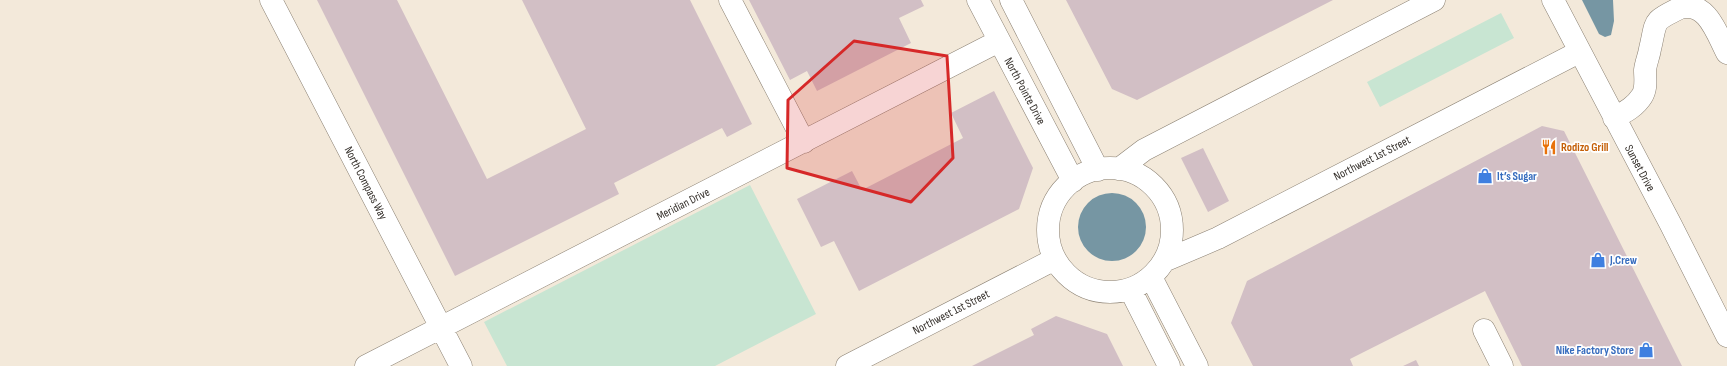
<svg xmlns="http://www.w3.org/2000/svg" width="1727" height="366" font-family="'Sofia Sans Condensed',sans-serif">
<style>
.green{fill:#c8e5d2}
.water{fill:#7696a3}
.building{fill:#d2bfc5}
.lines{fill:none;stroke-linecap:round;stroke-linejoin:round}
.minor-casing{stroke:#8b8173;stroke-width:23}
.minor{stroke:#fff;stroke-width:22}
.marked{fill:#d62828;fill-opacity:0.2;stroke:#d62828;stroke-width:3;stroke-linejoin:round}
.labels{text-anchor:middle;stroke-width:3.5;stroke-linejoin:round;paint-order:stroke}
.street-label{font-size:12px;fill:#342f2a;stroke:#fff}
.food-label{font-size:12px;font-weight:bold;fill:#c56008;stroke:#fff;text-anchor:start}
.shop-label{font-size:12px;font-weight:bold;fill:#366cbe;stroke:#fff;text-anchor:start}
</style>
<rect width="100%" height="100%" fill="#f3e9da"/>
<!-- green -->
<path class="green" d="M1501,13L1514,38L1380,107L1367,82Z
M750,185L816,314L715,366H507L484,322Z"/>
<!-- water -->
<path class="water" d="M1582,0H1613L1614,21L1611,35L1605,37L1599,34Z
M1078 227a34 34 0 1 1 68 0a34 34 0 1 1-68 0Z"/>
<!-- building -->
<path class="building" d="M317,0H397L487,179L586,129L522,0H690L752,124L727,137L722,128L614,183L619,194L455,276Z
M749,0H921L924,6L899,18L911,43L817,91L807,71L790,80Z
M1066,0H1333L1137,100L1112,89Z
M994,91L1033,168L1019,209L859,291L834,241L821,247L797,199L852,171L862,190L963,138L951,113Z
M1542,126L1564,131L1682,366H1522L1485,291L1350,359L1353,366H1253L1231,323L1247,281Z
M1203,148L1229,201L1208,212L1181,158Z
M1056,316L1107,334L1123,366H972L1034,335L1031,329Z
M1416,360L1419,366H1403Z"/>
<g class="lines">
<defs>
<path id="minor" d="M271,0L461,366
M730,0L804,142
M978,0L1073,181
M1011,0L1098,170
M1553,0L1671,225L1727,336
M1614,118C1625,112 1635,107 1642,96C1647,88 1645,79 1645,70C1646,62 1649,56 1650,49C1657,20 1651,22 1680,8C1707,0 1717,34 1727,53
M1048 230a62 62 0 1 1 124 0a62 62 0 1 1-124 0Z
M1119,169L1144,150L1434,0
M1164,261L1218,238L1579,52
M1151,277L1197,366
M1130,289L1169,366
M1484,330L1502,366
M366,366L999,41
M847,366L1055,259"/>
</defs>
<!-- minor casing -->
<use href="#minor" class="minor-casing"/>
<!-- minor -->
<use href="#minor" class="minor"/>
</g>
<!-- marked area -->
<path class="marked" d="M854,41L947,56L953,158L911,202L787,168L788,100Z"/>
<!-- icons -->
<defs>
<symbol id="restaurant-bare" viewBox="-9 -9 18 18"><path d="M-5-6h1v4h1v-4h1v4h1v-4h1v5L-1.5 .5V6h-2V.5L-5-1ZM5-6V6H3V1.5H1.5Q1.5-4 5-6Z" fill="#e8710a" stroke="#fff" stroke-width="2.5" paint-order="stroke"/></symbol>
<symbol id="shop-bare" viewBox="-9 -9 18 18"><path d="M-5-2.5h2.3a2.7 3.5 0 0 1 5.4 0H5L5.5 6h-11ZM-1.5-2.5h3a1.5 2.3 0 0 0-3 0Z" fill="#3f7fe0" stroke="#fff" stroke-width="2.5" paint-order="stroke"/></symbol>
</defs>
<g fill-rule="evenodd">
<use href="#restaurant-bare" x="1538" y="136" width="22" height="22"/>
<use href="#shop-bare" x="1474" y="165" width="22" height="22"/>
<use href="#shop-bare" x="1587" y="249" width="22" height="22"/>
<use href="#shop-bare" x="1635" y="339" width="22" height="22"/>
</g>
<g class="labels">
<!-- street labels -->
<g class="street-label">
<text transform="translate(1025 91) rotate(62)" y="4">North Pointe Drive</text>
<text transform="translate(1372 158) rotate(-27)" y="4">Northwest 1st Street</text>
<text transform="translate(1640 168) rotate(62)" y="4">Sunset Drive</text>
<text transform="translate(366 183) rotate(63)" y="4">North Compass Way</text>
<text transform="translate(683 204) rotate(-27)" y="4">Meridian Drive</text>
<text transform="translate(951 312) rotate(-27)" y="4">Northwest 1st Street</text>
</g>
<!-- food labels -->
<g class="food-label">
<text x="1561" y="151">Rodizo Grill</text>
</g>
<!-- shop labels -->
<g class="shop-label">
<text x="1497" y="180">It’s Sugar</text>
<text x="1610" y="264">J.Crew</text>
<text x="1634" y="354" text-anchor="end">Nike Factory Store</text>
</g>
</g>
</svg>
